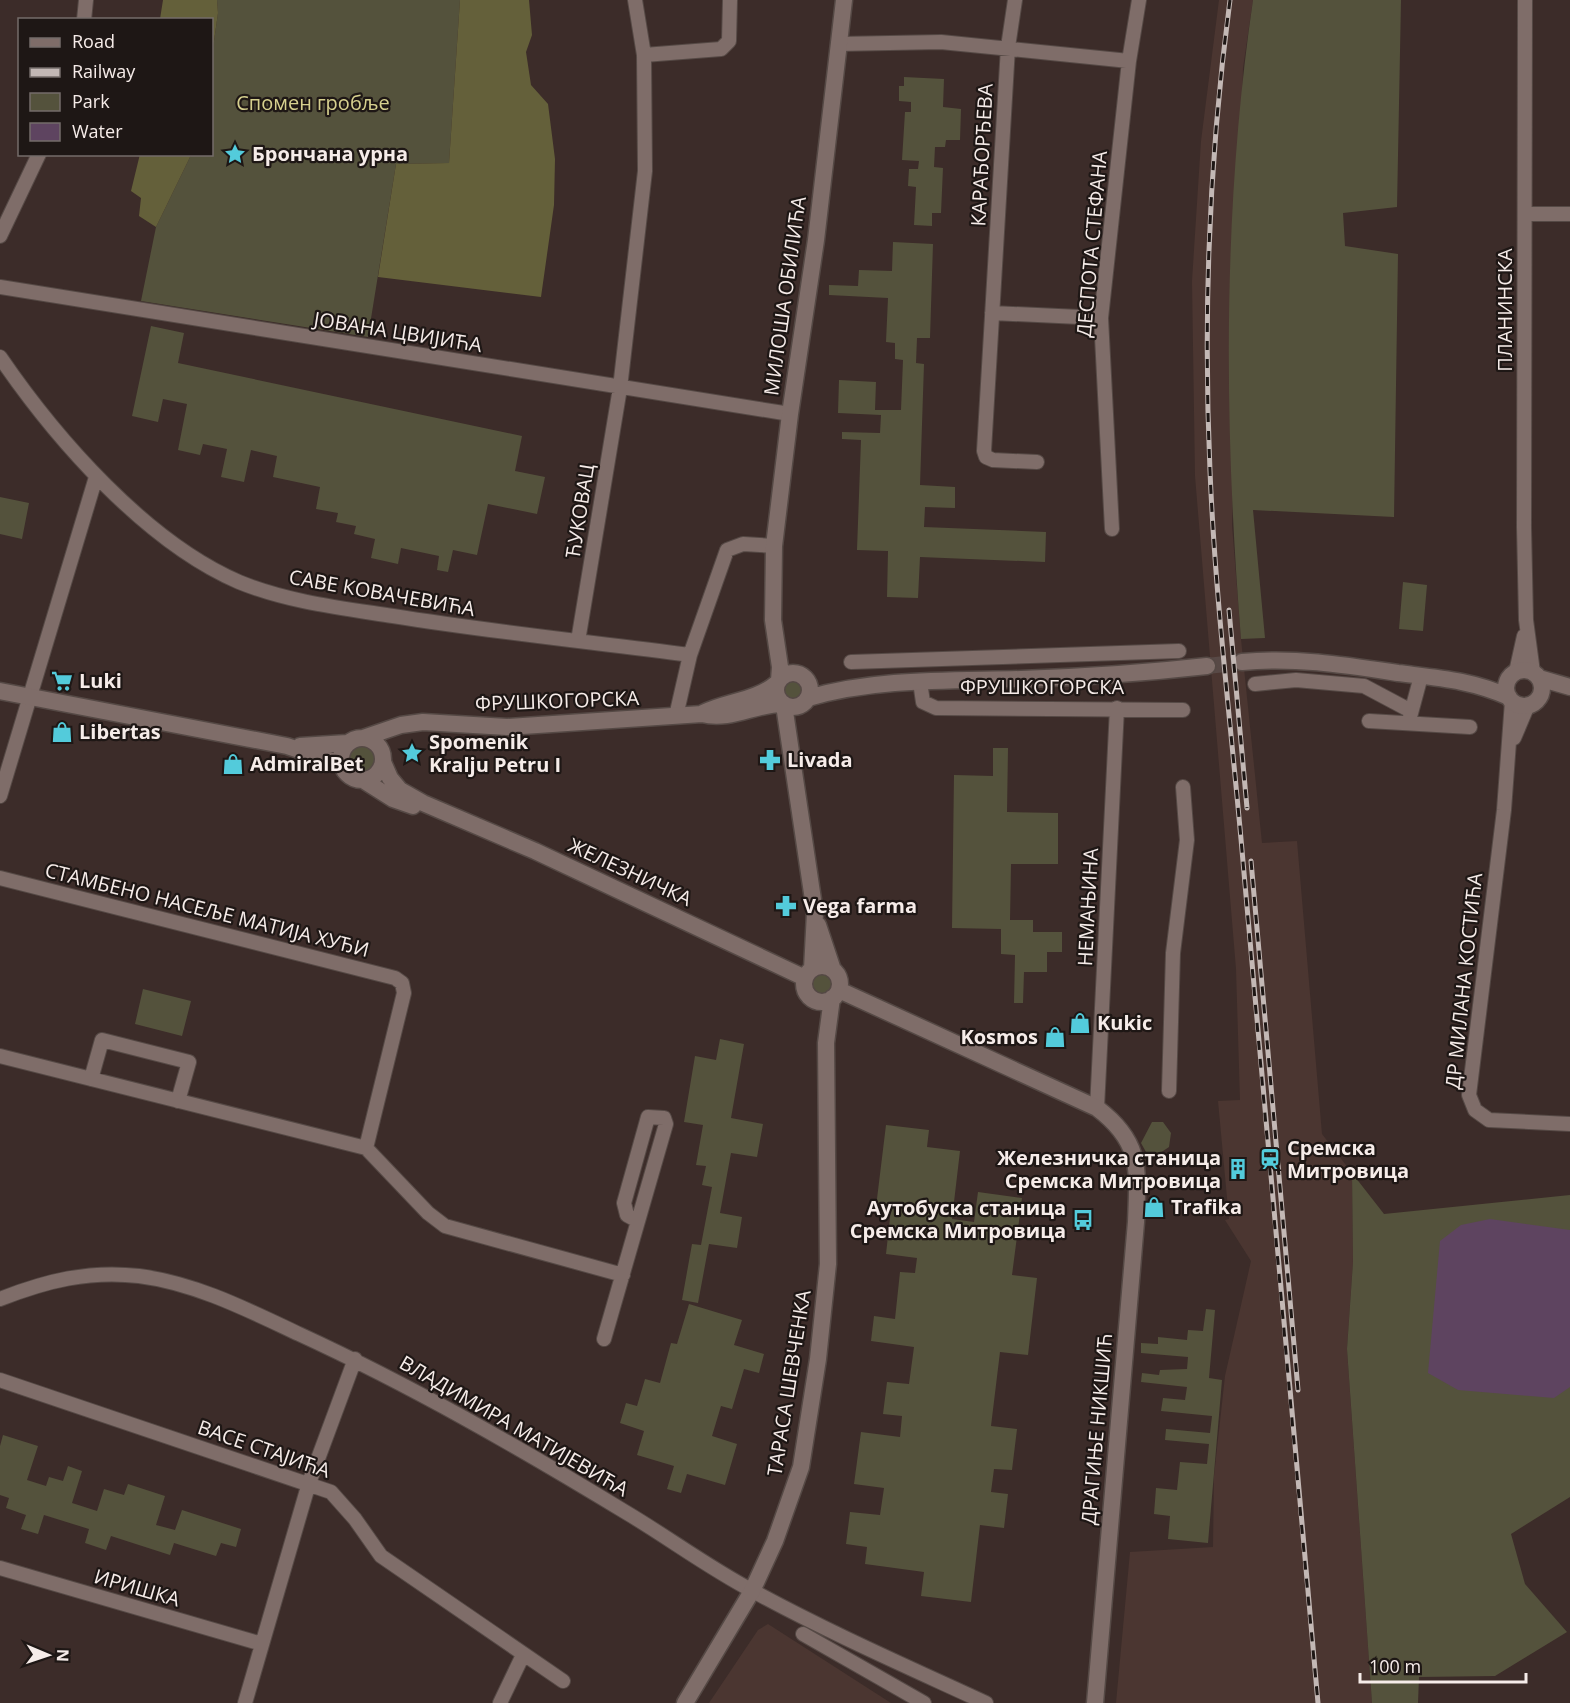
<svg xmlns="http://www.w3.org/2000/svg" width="1570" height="1703" font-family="'Open Sans',sans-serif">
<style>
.built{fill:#4b3631}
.green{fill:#54523c}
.forest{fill:#64603a}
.water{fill:#5e4460}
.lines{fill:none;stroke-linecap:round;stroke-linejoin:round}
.tertiary-tunnel{stroke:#584946;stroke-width:16;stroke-dasharray:16 8;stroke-linecap:butt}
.minor-casing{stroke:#554945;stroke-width:16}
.tertiary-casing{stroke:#554945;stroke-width:19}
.minor{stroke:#7f6d69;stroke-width:14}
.tertiary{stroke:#7f6d69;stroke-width:16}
.rail-casing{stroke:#c3b8b5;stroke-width:5}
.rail{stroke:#1e1715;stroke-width:3;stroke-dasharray:9;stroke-linecap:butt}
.labels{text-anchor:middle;stroke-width:4.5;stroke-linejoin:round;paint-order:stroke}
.park-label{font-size:20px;fill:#d6d08e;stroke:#1e1715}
.poi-label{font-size:20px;font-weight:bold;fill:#f6ece9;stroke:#1e1715;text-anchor:start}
.street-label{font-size:20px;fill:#f6ece9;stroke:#1e1715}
</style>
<rect width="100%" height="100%" fill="#3c2c29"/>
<!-- built -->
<path class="built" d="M1219,0H1253L1243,68L1232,525L1241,639L1262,843L1297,841L1322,1134L1352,1173L1353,1262L1347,1349L1372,1703H1116L1130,1552L1213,1547L1214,1476L1225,1376L1251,1261L1225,1220L1229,1219L1218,1101L1240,1100L1236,969L1195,476L1192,281L1201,141Z
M768,1624L891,1703H709L758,1630Z"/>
<!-- green -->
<path class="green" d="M217,0H460L449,163L396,164L368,337L141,301L156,227L191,155L212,154V55L218,13Z
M1253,0H1401L1397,207L1343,213L1345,246L1398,254L1394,517L1253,510L1265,638L1241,639C1224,427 1222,211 1253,0Z
M904,77L944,79L943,107L961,109L960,140H946L945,147H935L934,167L943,168L941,213H932V226L914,225L916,187L908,186L909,169H918L919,161L902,160L905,112H911V102L899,101V86H904Z
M893,242L933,244L930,338H917L916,363L924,364L920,485L955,487V508L925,507L924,527L1046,532L1045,562L920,557L918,598L887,597L888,551L857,550L861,440L842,439V432L880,433L881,415L838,413L839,380L876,382L875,410H901L903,360L895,359V343L886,342L888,298L829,295V285L858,286L859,270L892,271Z
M151,326L184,333L178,363L522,436L515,471L545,477L537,514L488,504L477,555L453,550L448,572L437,570L439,556L401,548L398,564L371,558L375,539L354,534L356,526L336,522L338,513L316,509L320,487L273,477L277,456L251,450L244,482L221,477L227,449L203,444L200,455L178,450L187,404L163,399L158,422L132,416Z
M0,497L29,503L22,539L0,534Z
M1403,582L1427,585L1423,631L1399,629Z
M782 690a11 11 0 1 1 22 0a11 11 0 1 1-22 0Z
M348 759a14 14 0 1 1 28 0a14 14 0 1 1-28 0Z
M993,748H1008L1007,812L1058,813V864H1011L1010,920H1033V932H1062V952H1047V972H1024L1023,1003H1014L1015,955L1001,954V929L952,928L954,775L993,776Z
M811 984a11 11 0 1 1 22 0a11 11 0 1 1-22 0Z
M143,989L191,1001L182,1036L135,1024Z
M720,1039L744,1044L731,1118L763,1124L757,1157L731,1153L720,1213L742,1217L737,1248L709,1244L698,1303L682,1300L692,1244L701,1245L712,1187L702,1185L706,1166L696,1165L703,1125L684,1122L695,1056L716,1060Z
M1152,1122H1163L1171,1133L1169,1147L1160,1153L1146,1152L1141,1143Z
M886,1125L929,1130L927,1147L960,1151L952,1219L974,1222L978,1192L1022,1198L1012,1275L1037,1278L1028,1355L1000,1352L991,1426L1017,1429L1012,1470L994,1469L991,1492L1008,1494L1004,1528L980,1525L971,1602L921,1596L924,1572L865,1564L867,1547L846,1544L850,1512L880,1515L884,1488L854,1484L861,1432L900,1437L902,1416L883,1414L887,1382L909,1384L914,1347L871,1341L874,1316L895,1319L900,1272L915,1273L917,1258L886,1254L891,1209L876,1207Z
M1352,1173L1384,1214L1570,1195V1497L1511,1534L1525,1584L1567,1632L1495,1676L1419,1677L1418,1703H1372L1347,1349L1353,1262Z
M689,1304L742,1320L734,1345L764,1354L759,1373L744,1369L732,1409L721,1406L712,1436L737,1444L725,1485L687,1474L681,1493L667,1489L674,1466L637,1455L644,1431L620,1423L626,1403L637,1406L645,1379L660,1383L671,1343L677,1344Z
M1206,1309L1215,1310L1209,1378L1222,1380L1208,1543L1168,1539L1170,1516L1154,1514L1156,1488L1177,1490L1180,1462L1207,1464L1209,1444L1165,1440L1166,1429L1210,1433L1212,1416L1161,1411L1163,1398L1185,1400L1187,1387L1141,1382L1142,1373L1159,1375L1160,1370L1187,1369L1188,1357L1141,1353V1343L1158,1344V1337L1187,1340L1188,1330L1203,1331Z
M3,1435L38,1446L27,1480L46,1486L49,1477L63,1481L68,1466L82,1471L72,1503L97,1511L104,1489L124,1495L128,1484L165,1496L156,1525L175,1530L182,1510L241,1529L236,1547L221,1543L216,1556L174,1543L170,1555L111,1536L106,1550L85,1543L89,1529L44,1515L38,1534L21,1529L26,1515L6,1508L9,1498L0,1495V1446Z"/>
<!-- forest -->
<path class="forest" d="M163,0H217L218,13L212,55V20L160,19Z
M460,0H529L532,35L526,52L531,85L548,104L555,159L554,205L541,297L378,277L396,164L449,163Z
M140,154L191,155L156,227L139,216L141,198L131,191Z"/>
<!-- water -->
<path class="water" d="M1490,1219L1570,1230V1387L1554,1398L1458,1390L1428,1373L1440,1241L1461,1225Z"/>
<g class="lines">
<!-- tertiary-tunnel -->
<path class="tertiary-tunnel" d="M1207,666L1242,662"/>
<defs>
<path id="minor" d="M1015,0L1008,47L984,451L986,457L993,460L1037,462
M1525,0L1524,527L1526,620L1533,672
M84,20L86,0
M838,44L941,42L1129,61
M644,55L721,49L729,41L730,0
M1525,214H1570
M0,236L39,154
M0,287L790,414
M992,313L1101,318
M0,357C56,439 146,542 239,582C288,602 341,608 393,616C492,632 591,642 690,655
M1112,529L1101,318L1129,61L1139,0
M578,641L620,388L645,171L644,55L635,0
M851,662L1179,651
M1516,672L1524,636
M920,682L923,702L936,708L1183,710
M1255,684L1296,680L1364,686L1411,711
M1512,701L1504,810L1469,1095L1475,1110L1489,1120L1570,1124
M676,716L690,655L727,550L743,544L774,546
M1410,717L1421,676
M1369,721L1470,727
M1514,738L1528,705
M0,796L96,477
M0,878L395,978L402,983L404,993L366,1148L428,1213L445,1226L623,1275
M0,1056L366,1148
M91,1079L102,1040L189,1062L178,1101
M1169,1091L1173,953L1187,840L1183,787
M1097,1108L1117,708
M0,1299C46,1281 89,1270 139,1276C195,1283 248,1310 299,1334C412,1386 520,1448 627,1513C669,1538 709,1568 753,1591C828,1632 908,1667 986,1703
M604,1339L666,1124L664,1118L648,1117L624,1203L627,1215L638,1221
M0,1380L331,1492L355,1519L381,1556L563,1681
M0,1568L262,1644
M803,1634L924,1703
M245,1703L309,1483L355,1359
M500,1703L523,1655"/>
<path id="tertiary" d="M1242,662C1295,657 1345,665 1398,673C1438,678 1471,680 1509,697
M1506 688a18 18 0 1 1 36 0a18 18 0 1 1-36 0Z
M776 690a17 17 0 1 1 34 0a17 17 0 1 1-34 0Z
M1539,678L1570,687
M779,680L780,667L773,620L774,546L790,414L816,240L844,0
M0,691L287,746L341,764
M808,698C876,678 951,681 1021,679C1083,677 1145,673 1207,666
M784,705L815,913L812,969
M703,713C727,701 756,701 777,683
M341 759a21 21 0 1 1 42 0a21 21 0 1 1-42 0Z
M363,738L401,725L423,722L507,727L702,714C731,721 755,704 782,704
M300,746L347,743
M383,762L390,778L400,790L423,803L535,851L805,978
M363,780L393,799L413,806
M818,925L833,970
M804 984a18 18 0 1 1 36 0a18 18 0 1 1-36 0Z
M839,990L1097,1108C1142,1142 1138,1169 1136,1222L1095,1703
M685,1703L752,1591L775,1541L801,1467L818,1359L828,1264L826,1043L832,998"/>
</defs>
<!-- minor casing -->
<use href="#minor" class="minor-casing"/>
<!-- tertiary casing -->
<use href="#tertiary" class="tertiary-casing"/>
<!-- minor -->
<use href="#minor" class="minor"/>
<!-- tertiary -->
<use href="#tertiary" class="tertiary"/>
<defs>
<path id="rail" d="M1230,0C1209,157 1203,313 1210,471C1215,594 1230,717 1241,839C1266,1127 1291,1415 1318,1703
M1229,610L1247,808
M1251,861L1298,1390"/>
</defs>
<!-- rail casing -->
<use href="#rail" class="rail-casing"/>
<!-- rail -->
<use href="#rail" class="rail"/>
</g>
<!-- icons -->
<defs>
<symbol id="sight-bare" viewBox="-9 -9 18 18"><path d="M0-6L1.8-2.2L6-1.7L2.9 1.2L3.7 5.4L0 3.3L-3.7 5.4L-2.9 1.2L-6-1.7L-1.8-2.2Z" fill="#53cbdb" stroke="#1e1715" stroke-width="2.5" paint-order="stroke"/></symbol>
<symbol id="supermarket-bare" viewBox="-9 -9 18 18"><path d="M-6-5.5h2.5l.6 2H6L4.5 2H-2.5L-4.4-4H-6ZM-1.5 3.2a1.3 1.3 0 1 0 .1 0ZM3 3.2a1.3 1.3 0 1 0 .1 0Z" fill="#53cbdb" stroke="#1e1715" stroke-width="2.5" paint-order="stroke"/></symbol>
<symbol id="shop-bare" viewBox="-9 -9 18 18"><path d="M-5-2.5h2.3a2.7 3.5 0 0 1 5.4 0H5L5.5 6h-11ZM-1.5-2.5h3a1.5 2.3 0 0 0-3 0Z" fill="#53cbdb" stroke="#1e1715" stroke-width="2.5" paint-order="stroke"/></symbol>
<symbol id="pharmacy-bare" viewBox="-9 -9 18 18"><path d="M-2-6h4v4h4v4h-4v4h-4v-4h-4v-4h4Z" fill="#53cbdb" stroke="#1e1715" stroke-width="2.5" paint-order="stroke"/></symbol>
<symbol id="station-bare" viewBox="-9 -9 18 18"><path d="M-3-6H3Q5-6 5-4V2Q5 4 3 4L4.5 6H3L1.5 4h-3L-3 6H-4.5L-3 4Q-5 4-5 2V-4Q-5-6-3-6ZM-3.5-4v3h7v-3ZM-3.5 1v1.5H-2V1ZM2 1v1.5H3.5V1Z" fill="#53cbdb" stroke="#1e1715" stroke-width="2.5" paint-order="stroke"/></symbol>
<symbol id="building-bare" viewBox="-9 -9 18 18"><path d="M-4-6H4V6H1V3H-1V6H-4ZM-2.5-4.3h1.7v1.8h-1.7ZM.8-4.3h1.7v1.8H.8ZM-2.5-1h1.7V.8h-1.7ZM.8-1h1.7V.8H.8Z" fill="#53cbdb" stroke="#1e1715" stroke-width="2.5" paint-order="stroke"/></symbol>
<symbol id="bus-bare" viewBox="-9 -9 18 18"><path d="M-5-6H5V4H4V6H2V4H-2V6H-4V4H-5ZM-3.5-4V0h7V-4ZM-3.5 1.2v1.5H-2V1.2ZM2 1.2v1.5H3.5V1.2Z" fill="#53cbdb" stroke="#1e1715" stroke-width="2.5" paint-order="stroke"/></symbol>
</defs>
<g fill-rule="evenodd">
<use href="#sight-bare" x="220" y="139" width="30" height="30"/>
<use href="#supermarket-bare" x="47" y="666" width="30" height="30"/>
<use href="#shop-bare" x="47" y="717" width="30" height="30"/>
<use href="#sight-bare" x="397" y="738" width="30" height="30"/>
<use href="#pharmacy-bare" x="755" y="745" width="30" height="30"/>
<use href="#shop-bare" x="218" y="749" width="30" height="30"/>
<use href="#pharmacy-bare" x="771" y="891" width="30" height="30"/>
<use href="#shop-bare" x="1065" y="1008" width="30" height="30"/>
<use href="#shop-bare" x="1040" y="1022" width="30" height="30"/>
<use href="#station-bare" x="1255" y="1144" width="30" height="30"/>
<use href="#building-bare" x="1223" y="1154" width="30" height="30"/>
<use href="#shop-bare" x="1139" y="1192" width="30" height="30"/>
<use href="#bus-bare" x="1068" y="1205" width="30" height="30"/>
</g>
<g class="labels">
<!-- park labels -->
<g class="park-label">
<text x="313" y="110">Спомен гробље</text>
</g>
<!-- poi labels -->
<g class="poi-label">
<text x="252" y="161">Брончана урна</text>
<text x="79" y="688">Luki</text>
<text x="79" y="739">Libertas</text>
<text x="429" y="749">Spomenik<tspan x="429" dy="23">Kralju Petru I</tspan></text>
<text x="787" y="767">Livada</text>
<text x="250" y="771">AdmiralBet</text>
<text x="803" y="913">Vega farma</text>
<text x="1097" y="1030">Kukic</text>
<text x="1038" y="1044" text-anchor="end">Kosmos</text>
<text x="1287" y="1155">Сремска<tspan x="1287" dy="23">Митровица</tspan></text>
<text x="1221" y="1165" text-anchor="end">Железничка станица<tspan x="1221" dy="23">Сремска Митровица</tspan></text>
<text x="1171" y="1214">Trafika</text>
<text x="1066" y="1215" text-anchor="end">Аутобуска станица<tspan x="1066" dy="23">Сремска Митровица</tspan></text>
</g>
<!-- street labels -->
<g class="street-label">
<text transform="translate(982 155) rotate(-87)" y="7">КАРАЂОРЂЕВА</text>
<text transform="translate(1092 244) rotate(-85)" y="7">ДЕСПОТА СТЕФАНА</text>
<text transform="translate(785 296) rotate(-82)" y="7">МИЛОША ОБИЛИЋА</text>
<text transform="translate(1505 310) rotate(-90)" y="7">ПЛАНИНСКА</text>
<text transform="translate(398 332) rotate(9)" y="7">ЈОВАНА ЦВИЈИЋА</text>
<text transform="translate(580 511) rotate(-81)" y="7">ЋУКОВАЦ</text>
<text transform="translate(382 593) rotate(10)" y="7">САВЕ КОВАЧЕВИЋА</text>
<text x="1042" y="694">ФРУШКОГОРСКА</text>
<text transform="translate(557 701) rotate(-2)" y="7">ФРУШКОГОРСКА</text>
<text transform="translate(630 872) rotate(25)" y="7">ЖЕЛЕЗНИЧКА</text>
<text transform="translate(1088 907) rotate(-87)" y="7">НЕМАЊИНА</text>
<text transform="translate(207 910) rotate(14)" y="7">СТАМБЕНО НАСЕЉЕ МАТИЈА ХУЂИ</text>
<text transform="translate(1464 981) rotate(-84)" y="7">ДР МИЛАНА КОСТИЋА</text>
<text transform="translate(789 1383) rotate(-81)" y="7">ТАРАСА ШЕВЧЕНКА</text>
<text transform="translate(514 1426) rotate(30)" y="7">ВЛАДИМИРА МАТИЈЕВИЋА</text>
<text transform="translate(1097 1429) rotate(-85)" y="7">ДРАГИЊЕ НИКШИЋ</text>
<text transform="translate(264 1449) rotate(19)" y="7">ВАСЕ СТАЈИЋА</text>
<text transform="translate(137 1588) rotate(16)" y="7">ИРИШКА</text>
</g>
</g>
<!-- legend -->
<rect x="18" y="18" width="195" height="138" fill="#1e1715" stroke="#746c6a" stroke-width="1.5"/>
<rect x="30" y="38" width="30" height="9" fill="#7f6d69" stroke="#746c6a" stroke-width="1.5"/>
<text x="72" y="48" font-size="18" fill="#f6ece9">Road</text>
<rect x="30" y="68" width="30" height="9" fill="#c3b8b5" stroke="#746c6a" stroke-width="1.5"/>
<text x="72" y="78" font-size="18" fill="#f6ece9">Railway</text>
<rect x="30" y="93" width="30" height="18" fill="#54523c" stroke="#746c6a" stroke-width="1.5"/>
<text x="72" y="108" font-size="18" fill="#f6ece9">Park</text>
<rect x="30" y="123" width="30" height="18" fill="#5e4460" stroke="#746c6a" stroke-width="1.5"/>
<text x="72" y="138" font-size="18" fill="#f6ece9">Water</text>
<!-- north arrow -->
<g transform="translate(48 1655) rotate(92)" stroke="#1e1715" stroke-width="4.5" paint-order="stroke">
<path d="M0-4.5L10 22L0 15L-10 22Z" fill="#f6ece9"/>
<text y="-9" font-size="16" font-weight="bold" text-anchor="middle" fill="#f6ece9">N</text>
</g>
<!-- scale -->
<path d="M1360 1673v9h166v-9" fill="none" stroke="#f6ece9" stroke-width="3"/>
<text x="1369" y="1673" font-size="18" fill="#f6ece9" stroke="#1e1715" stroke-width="4.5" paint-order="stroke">100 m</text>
</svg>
